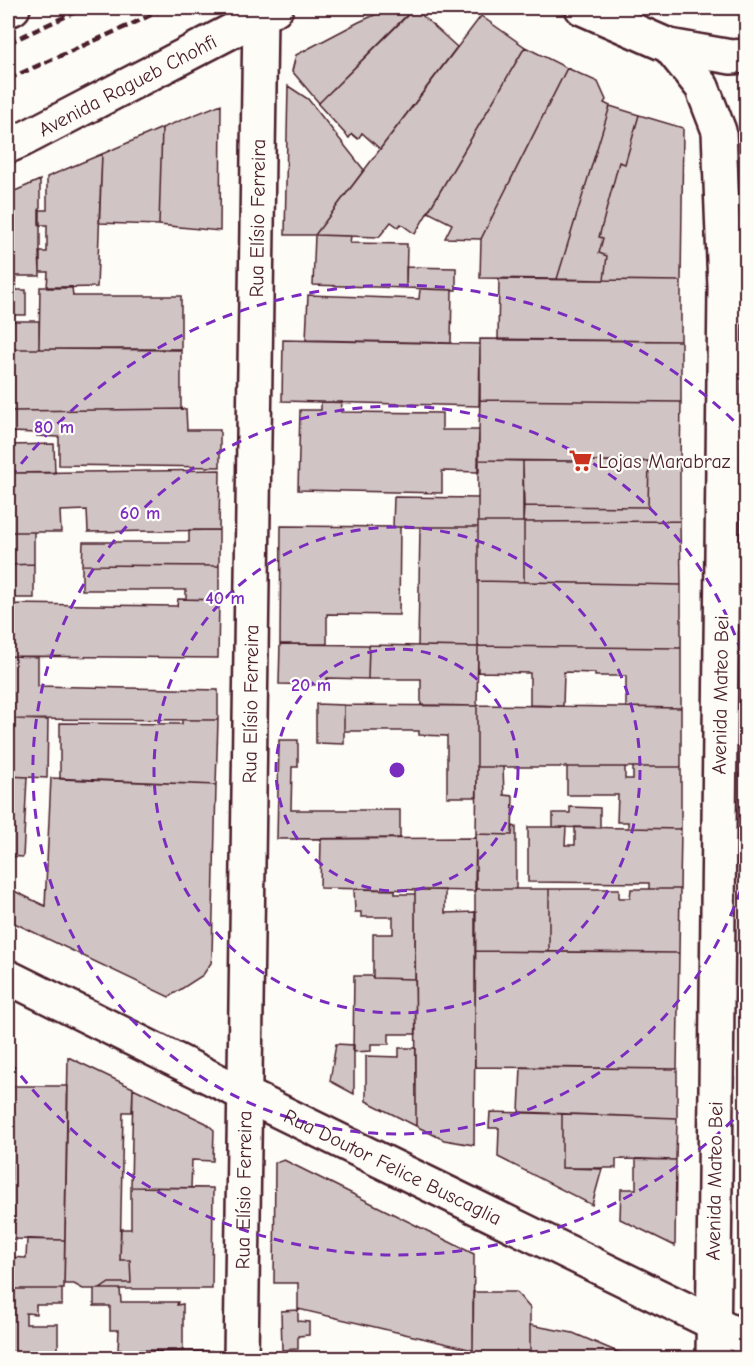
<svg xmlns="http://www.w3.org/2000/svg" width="754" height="1366" font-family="'Comic Neue',sans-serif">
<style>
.building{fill:#d0c5c4;stroke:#4a1f2b;stroke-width:1.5}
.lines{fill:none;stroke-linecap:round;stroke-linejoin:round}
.street-casing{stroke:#4a1f2b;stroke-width:38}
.secondary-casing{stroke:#4a1f2b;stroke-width:38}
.highway-casing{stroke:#4a1f2b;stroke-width:38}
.street{stroke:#fdfcf7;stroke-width:33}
.secondary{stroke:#fdfcf7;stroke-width:33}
.highway{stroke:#fdfcf7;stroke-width:33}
.rail{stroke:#4a1f2b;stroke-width:4.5;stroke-dasharray:9 4.5;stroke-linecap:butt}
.ring{fill:none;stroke:#7b2cbf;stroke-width:3;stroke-dasharray:10 8}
.labels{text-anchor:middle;stroke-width:4.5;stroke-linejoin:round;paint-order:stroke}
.street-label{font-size:20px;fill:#4a1f2b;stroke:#fdfcf7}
.poi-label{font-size:20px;fill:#4a1f2b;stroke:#fdfcf7;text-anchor:start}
.centre{fill:#7b2cbf;stroke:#fdfcf7;stroke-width:3}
.ring-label{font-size:18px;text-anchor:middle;font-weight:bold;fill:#7b2cbf;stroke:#fdfcf7;stroke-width:4.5;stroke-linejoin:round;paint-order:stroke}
</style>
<rect width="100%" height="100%" fill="#fdfcf7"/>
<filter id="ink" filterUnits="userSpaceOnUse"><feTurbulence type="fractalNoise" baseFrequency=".0167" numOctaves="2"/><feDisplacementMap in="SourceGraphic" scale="12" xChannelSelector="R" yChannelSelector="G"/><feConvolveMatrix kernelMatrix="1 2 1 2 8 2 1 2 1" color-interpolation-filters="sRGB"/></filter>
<g filter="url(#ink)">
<!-- building -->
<path class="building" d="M390,8H415L319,103L292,71L296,55L359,22Z
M414,8L457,47L380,149L362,133L358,139L352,134L349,138L318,104Z
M481,16L525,47L415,234L401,224L398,227L391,222L379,237L315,235Z
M525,47L567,68L481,239L445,238L452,224L428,212Z
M567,68L598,82L606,100L604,103L610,106L557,279L480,278L481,239Z
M288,86L308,99L364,170L315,235H285Z
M221,104L220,231L159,225L162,128Z
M610,106L639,115L625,164L619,162L599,237L603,238L599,253L607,256L604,280L557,279Z
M639,115L683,128L681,281L604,280L607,256L599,253L603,238L599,237L619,162L625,164Z
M162,128L159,225L99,223L102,154Z
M102,154L97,287L47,288L48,272H40L39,252H47V225H39V210H47V177Z
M40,180V276H16V290H26V315H8V194Z
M315,235L351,236L350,243L407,244L406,288L313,285Z
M406,267L456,268V290L406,288Z
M499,279L681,281V341L498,340Z
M40,287H72L73,296H181V350L39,349Z
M420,289L452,290L451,343L306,340L308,295L419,299Z
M8,321H39V349H8Z
M480,339L681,341V402L480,400Z
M283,340L480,344L479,406L282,401Z
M8,349H12V429H8Z
M12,349H181V409L11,411Z
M480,400L681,402L680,462L478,460Z
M321,402H342L341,412L442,413V430H479V472L442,471V493L298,490L300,410H321Z
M186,409L187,430H220V467L59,465V437L37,436V433L11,432V411Z
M8,429H12L11,469H8Z
M54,444L55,473H11V445Z
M478,460L523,461V522H478Z
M523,461H649L648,507L524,506Z
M649,461L680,462V521L523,522L524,506L648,507Z
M8,469H11L10,536H8Z
M220,470L219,530L88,532L87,510L60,511L61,532H11V473Z
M394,497L478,498V527H393Z
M680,521L681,585L524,582V522Z
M478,522H524V582L478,581Z
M281,526L400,527L399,615L327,614V644H280Z
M420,527H478V647L418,646Z
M189,530H219V566L82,565L83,542H189Z
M11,532H34V564L10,565Z
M8,536H10V594H8Z
M34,564V598H10V565Z
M82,565L219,566V600L186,599V590H82Z
M478,581L681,585V648L478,646Z
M8,599H10V604L8,732Z
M178,599L219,600L218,658L9,656L10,604L177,606Z
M280,644L369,645L368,679L327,678V685L279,684Z
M369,645L478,647L477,706L421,705V679H368Z
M478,646L681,648V708L626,707V676H595V673L564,672L563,706L530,705V673L478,672Z
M9,656L38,657V686L218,690V720L8,719Z
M316,704L344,705V744L316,743Z
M344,705L477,706V797H447V736L419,735V731H344Z
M477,705L681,708V767H477Z
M8,719L48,720L47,778L8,776Z
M182,720H218L216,785L60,779V723L182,724Z
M279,740H298V767H292L291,810H400V838L277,839Z
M477,767H503L504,795L513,796L512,835L476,834Z
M567,767H625V779H633V767H681V829L628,828V822H617L618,795H567Z
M8,776L27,777L23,857L8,856Z
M51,778L216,785L212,955L211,963L203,975L169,997L8,920V888L45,906Z
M570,807L600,808V828L553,827V813H570Z
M513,826L516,827V889H475L476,834L512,835Z
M528,827H566L565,845H575V827L681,829L680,889H649V883L528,882Z
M476,838V891L320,888L321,839Z
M354,889L395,890V894H415V979L373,978V934H393V917H361V912H355Z
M475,889H549V952L475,951Z
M549,889H619V898H630L631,889H680L679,953L549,952Z
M415,890H445V913L476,912L474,1145L444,1140L416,1126Z
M475,951L679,953L677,1069L475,1067Z
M354,976H372L373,978L415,979L416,1034H389V1044H371V1051L353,1052Z
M336,1044L354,1045V1094L330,1081Z
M399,1048H416V1126L366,1101V1056L399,1057Z
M68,1057L133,1088L132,1112H123L120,1260H130L131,1283H109L100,1289H83L74,1284H64Z
M521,1067L677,1069V1118L519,1112Z
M12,1086H68L65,1240L10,1239Z
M133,1088L206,1123L214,1130L213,1161L192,1160L191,1188L131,1187Z
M490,1112L562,1114V1168L602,1169L592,1205L498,1157L499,1128H489Z
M562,1114L677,1118L676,1160L616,1159V1168H562Z
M636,1159L676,1160L675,1246L620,1219L621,1189H636Z
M284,1160L474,1254L473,1350L298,1309V1283H274L275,1163Z
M131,1187L213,1188L212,1289H100L109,1283H131L130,1260H120L121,1229H131Z
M27,1239L65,1240L64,1289H8V1257L26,1258Z
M8,1289H62V1305H36V1314L26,1313V1324H58V1352H8Z
M94,1289H120L121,1302H178L177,1305L183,1304V1350H118L119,1330H110V1306H94Z
M473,1292H516L530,1308V1358H473Z
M298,1310V1321L309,1322V1335L298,1336V1349L282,1350L281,1311Z
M530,1325L573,1333L632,1358H530Z
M212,1351V1358H111V1352Z"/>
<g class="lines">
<defs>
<g id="street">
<path id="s1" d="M8,977L244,1094L746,1339"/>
<path id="s2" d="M241,1358L260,15"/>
</g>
<path id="secondary" d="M669,46L702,87L719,131L725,287L713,1358"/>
<g id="highway">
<path d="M582,8L669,46L731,57L746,56"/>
<path d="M8,10L13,8"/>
<path id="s3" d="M8,146L22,140L276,8"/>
</g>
</defs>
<!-- street casing -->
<use href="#street" class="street-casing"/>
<!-- secondary casing -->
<use href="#secondary" class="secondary-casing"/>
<!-- highway casing -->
<use href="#highway" class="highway-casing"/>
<!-- street -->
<use href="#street" class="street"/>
<!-- secondary -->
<use href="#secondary" class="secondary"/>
<!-- highway -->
<use href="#highway" class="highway"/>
<!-- rail -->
<path class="rail" d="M8,43L84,8
M8,79L132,24L165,8"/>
</g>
</g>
<!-- distance rings -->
<g class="ring">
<circle cx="397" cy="770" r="121"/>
<circle cx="397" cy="770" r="243"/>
<path d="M746 873A364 364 0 1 1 746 667"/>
<path d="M746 1107A485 485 0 0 1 10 1062M10 478A485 485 0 0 1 746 433"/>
</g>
<!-- icons -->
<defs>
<symbol id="supermarket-bare" viewBox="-9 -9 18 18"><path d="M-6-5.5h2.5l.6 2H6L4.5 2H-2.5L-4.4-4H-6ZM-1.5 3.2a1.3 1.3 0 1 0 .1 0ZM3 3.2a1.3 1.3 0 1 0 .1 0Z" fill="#c8321e" stroke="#fdfcf7" stroke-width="2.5" paint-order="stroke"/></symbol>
</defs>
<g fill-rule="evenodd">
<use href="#supermarket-bare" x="564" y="444" width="33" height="33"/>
</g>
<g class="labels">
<!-- street labels -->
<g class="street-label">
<text dy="7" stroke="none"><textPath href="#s3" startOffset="134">Avenida Ragueb Chohfi</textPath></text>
<text dy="7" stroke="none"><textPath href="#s2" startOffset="1140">Rua Elísio Ferreira</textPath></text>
<text transform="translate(720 695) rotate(-89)" y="7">Avenida Mateo Bei</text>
<text dy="7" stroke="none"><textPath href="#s2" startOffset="654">Rua Elísio Ferreira</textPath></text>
<text dy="7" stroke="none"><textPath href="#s1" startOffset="429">Rua Doutor Felice Buscaglia</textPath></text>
<text transform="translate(714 1181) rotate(-89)" y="7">Avenida Mateo Bei</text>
<text dy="7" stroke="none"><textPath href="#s2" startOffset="168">Rua Elísio Ferreira</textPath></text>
</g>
<!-- poi labels -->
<g class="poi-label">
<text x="598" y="468">Lojas Marabraz</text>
</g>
</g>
<circle cx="397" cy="770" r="9" class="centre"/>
<g class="ring-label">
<text x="54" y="433">80 m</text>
<text x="140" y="519">60 m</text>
<text x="225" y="604">40 m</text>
<text x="311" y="691">20 m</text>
</g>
<!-- margin -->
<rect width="754" height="1366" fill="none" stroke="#fdfcf7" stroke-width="30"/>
<rect x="15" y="15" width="724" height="1336" fill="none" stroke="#4a1f2b" stroke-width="2" filter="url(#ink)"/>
</svg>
